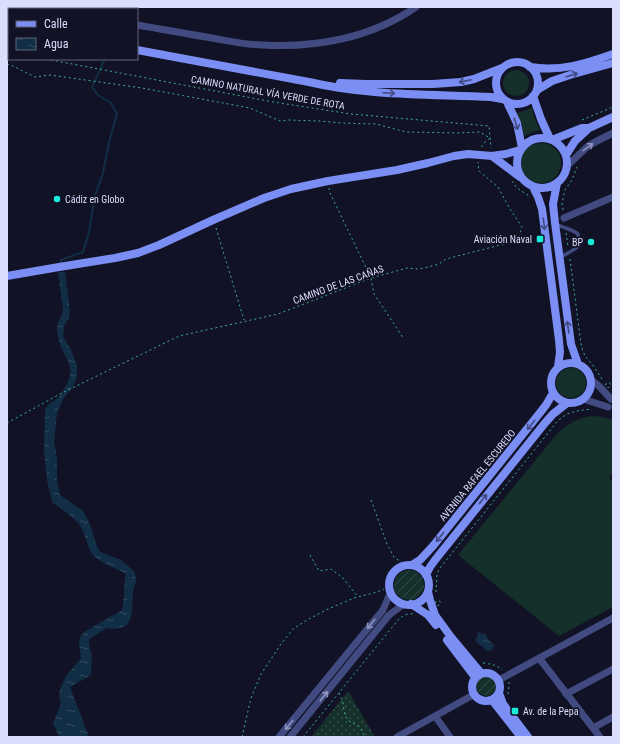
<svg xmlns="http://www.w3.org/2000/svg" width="620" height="744" font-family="'Roboto Condensed',sans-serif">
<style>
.grass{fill:#15302a}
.park{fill:url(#park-dots)}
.garden{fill:url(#garden-furrows)}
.water{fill:url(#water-ripples)}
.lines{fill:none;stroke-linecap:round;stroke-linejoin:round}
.stream{stroke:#112e46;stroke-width:2}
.path{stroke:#3baf93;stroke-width:1;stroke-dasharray:2 3;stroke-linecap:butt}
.lane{stroke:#414b81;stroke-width:3.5}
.street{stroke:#414b81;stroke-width:7}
.secondary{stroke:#7a8ef3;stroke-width:8}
.oneway{stroke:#414a82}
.oneway2{stroke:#8e94be}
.poi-dot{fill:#18ebd8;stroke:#121226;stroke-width:1.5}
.labels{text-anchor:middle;stroke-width:3.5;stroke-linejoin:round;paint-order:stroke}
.street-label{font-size:10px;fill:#dbddfc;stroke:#121226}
.poi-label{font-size:10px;fill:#dbddfc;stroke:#121226;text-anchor:start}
</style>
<defs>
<pattern id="park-dots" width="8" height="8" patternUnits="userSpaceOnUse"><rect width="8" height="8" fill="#15302a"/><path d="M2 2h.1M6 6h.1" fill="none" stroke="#364e4a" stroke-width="1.8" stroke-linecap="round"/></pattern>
<pattern id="garden-furrows" width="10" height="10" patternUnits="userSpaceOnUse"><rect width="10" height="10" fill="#15302a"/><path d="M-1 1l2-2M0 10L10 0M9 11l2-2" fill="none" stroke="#364e4a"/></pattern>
<pattern id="water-ripples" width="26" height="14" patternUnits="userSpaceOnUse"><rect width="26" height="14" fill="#112e46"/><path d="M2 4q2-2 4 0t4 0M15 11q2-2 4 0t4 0" fill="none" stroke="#334c62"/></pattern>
</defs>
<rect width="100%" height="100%" fill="#121226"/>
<!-- grass -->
<path class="grass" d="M503 83a13 13 0 1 1 26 0a13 13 0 1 1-26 0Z
M532,107L534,117L540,130L535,131L524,136L522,125L517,113L527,110Z
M521 163a20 20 0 1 1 40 0a20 20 0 1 1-40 0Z
M556 383a15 15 0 1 1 30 0a15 15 0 1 1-30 0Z
M591,416L602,417L613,420V472L609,478L613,481V607L559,636L458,555L556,435C567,424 576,419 591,416Z"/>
<!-- park -->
<path class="park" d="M348,691L375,737H311Z"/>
<!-- garden -->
<path class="garden" d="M394 585a15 15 0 1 1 30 0a15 15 0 1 1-30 0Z
M476 686a10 10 0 1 1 20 0a10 10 0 1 1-20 0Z"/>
<!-- water -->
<path class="water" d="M58,272H65L70,311L69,318L64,326L63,336L72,352L77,365V377L72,388L63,399L57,413L54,441L57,458V482L60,495L83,511L90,524L96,544L100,552L121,560L135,572C135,575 136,579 136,582C135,585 133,588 133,591C131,610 137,633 107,628L92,637L89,640V644L92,656L91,675L70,687L89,737H59L53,723L61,704L59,694L61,687L66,676L81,658C80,648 76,641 84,632L122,610C125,598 123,586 126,574C116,568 100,563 93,555C86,546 86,533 79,524C74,517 59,508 52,502L47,480L44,451L45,410C48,402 53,403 58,398C62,394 69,381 70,376C72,365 66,358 62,349C59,343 57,334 57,328C57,322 62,316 63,310Z
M479,632L480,633C481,634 483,633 484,634C487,635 486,636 488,639C489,641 492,642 493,644C496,649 490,651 486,651L483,647L476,642V639L478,635L477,633Z"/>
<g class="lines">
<!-- stream -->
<path class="stream" d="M129,9L130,7
M61,265V260L83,252L89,232L95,195L103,173L109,142L117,114L111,103L98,95L92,87L105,59"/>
<!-- path -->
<path class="path" d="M7,51L9,52
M46,59L273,102L351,114L489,126L491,148
M7,64L13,66L35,77L50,75L142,88L250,108L280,121L288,120L319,121L342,123L376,124L406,132L458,133L480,132L490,138L484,143L481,148
M582,120L613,107
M512,181L517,188L529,196
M329,188L330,193L371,278L374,294L404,339
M563,210L562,203L565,190L572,180L577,167
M216,228L244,320
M566,233L568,246
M570,259L581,344C584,358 587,357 594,367C597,371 599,375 602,379
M605.5 385a2.5 2.5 0 1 1 5 0a2.5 2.5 0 1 1-5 0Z
M7,423L62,393L179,336L278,314L371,278L407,268L418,269L428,267L439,264L446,259L508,243L518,240L522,227L510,209L498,187L479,171L478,162
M371,500L387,544L394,557L405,565
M310,555L319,571L331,569L343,578L358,597
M436,592L437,574L440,568L556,423C567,411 576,411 592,409
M435.5 603a2.5 2.5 0 1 1 5 0a2.5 2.5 0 1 1-5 0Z
M483,663C491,664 497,665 502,670
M339,693L343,703L345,716L349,721L360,727L365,737
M508,694L509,686V682
M242,737L251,698L261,674L281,644L293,629L307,620L328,609L354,598L377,592L384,589
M303,737L398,620C402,616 407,613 413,614"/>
<!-- lane -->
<path class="lane" d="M556,224C563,228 572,229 578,234L579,246C573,251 567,253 561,257"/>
<!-- street -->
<path class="street" d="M38,7L49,9
M137,25C162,29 187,34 212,38C229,41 246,45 263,45C316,48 371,38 416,7
M567,166L587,147L595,142L613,133
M564,218L613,197
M591,380L598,385L611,399
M583,399L608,407
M539,658L600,737
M499,680L613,618
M566,694L613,669
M435,716L450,737
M593,728L613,717
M279,737L383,610L391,591
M290,737L389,615L404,604
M397,737L473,695"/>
<!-- secondary -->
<path class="secondary" d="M7,26L9,27
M137,50L309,82C368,96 431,94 491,97L502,99
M496 83a21 21 0 1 1 42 0a21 21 0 1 1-42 0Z
M530,67C560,72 585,64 613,54
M340,83L366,84H433L461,82L474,79L502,68
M537,90L552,81L570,75L613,63
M533,96L541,119L550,139
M507,102L517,123L522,148
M517 163a25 25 0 1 1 50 0a25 25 0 1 1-50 0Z
M552,140L582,128H589
M566,155L575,141L589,128L613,117
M492,156L520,177
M557,183L553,204L555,223L571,344L578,364
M533,187L538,197L542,209L559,340L560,352L558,367
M7,276L59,267L115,258L138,253L159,245L213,220L264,198L291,189L328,181L397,170L428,163L454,156L468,154L492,156L506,154L520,150
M551 383a20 20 0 1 1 40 0a20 20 0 1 1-40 0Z
M412,565L420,560L433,546L539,414L546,405L553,393
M389 585a20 20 0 1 1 40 0a20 20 0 1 1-40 0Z
M426,575L430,567L435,560L545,423L553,414L567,403
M428,592L430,600L435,615L451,637L481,673
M411,604L428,615L436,625
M447,640L475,677
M472 687a14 14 0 1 1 28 0a14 14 0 1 1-28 0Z
M499,693L503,704L528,737
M492,700L521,737"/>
</g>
<!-- one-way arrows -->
<defs><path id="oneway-shaft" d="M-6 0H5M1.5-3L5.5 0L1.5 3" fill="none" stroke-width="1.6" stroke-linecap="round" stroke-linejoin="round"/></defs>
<g class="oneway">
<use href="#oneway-shaft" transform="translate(572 75) rotate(-17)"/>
<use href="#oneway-shaft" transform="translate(465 81) rotate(169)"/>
<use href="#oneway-shaft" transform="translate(389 93) rotate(3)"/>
<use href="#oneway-shaft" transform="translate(516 124) rotate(73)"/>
<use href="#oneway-shaft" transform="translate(544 224) rotate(83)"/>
<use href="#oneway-shaft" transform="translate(568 327) rotate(-98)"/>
<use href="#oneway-shaft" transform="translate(531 425) rotate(129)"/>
<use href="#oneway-shaft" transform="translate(483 499) rotate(-52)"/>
<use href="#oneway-shaft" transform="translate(440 537) rotate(129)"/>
</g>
<g class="oneway2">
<use href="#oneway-shaft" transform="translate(588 147) rotate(-36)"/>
<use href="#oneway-shaft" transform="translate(371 624) rotate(129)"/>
<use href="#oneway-shaft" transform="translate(324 696) rotate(-51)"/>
<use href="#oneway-shaft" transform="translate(289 725) rotate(129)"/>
</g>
<!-- markers -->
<g class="poi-dot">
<circle cx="57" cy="199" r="4"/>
<rect x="536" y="235" width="8" height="8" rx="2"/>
<circle cx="591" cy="242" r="4"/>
<rect x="511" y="707" width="8" height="8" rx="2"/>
</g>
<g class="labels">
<!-- street labels -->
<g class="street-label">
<text transform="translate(268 92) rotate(10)" y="4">CAMINO NATURAL VÍA VERDE DE ROTA</text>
<text transform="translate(338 284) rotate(-20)" y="4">CAMINO DE LAS CAÑAS</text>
<text transform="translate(477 475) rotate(-51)" y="4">AVENIDA RAFAEL ESCUREDO</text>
</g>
<!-- poi labels -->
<g class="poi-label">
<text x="65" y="203">Cádiz en Globo</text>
<text x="532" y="243" text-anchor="end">Aviación Naval</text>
<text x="583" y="246" text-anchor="end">BP</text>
<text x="523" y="715">Av. de la Pepa</text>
</g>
</g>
<!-- border -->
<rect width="620" height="744" fill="none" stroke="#dbddfc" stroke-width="16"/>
<!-- legend -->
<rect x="8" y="8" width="130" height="52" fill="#121226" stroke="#62637c"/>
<rect x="16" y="21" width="20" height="6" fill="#7a8ef3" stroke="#62637c"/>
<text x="44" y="28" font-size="12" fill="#dbddfc">Calle</text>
<rect x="16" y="38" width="20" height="12" fill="url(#water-ripples)" stroke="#62637c"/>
<text x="44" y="48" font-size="12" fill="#dbddfc">Agua</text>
</svg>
